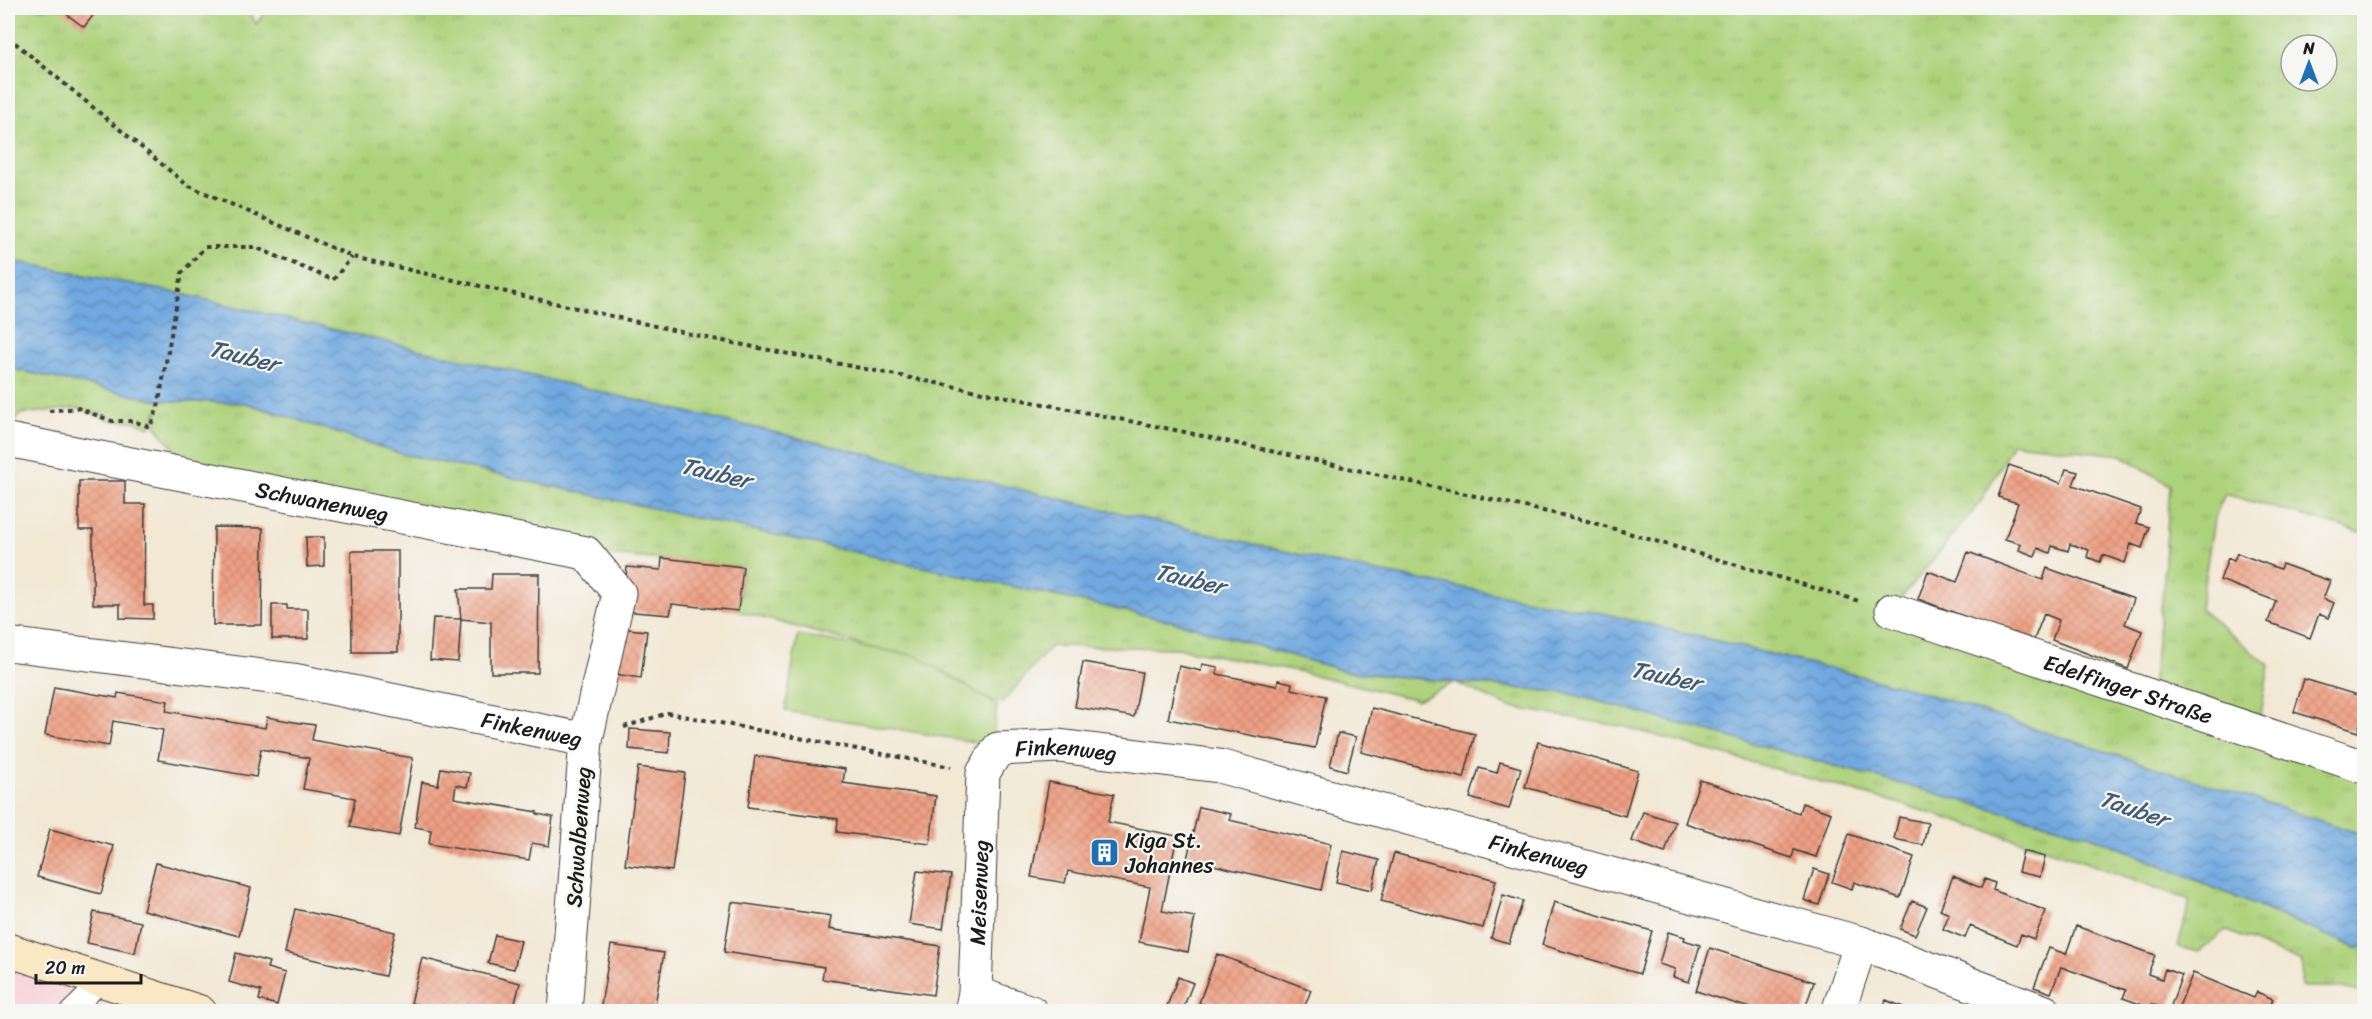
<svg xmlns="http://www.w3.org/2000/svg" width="2372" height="1019" font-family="Sriracha,sans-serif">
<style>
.built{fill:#f7cfd5}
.grass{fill:url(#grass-tufts);stroke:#64774c;stroke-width:1.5;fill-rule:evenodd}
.green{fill:#add27c;stroke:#64774c;stroke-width:1.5}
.water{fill:url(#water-waves);stroke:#46627e;stroke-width:1.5}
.building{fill:url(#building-cross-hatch)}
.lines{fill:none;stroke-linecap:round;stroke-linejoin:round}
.lane-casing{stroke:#3c3b38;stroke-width:22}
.street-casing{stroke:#3c3b38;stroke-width:35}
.secondary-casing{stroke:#3c3b38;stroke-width:35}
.path{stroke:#3c3b38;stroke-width:4;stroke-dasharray:4.5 4.5;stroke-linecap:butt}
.lane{stroke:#fff;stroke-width:20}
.street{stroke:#fff;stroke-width:33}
.secondary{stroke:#fae7c3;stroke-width:33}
.labels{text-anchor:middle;stroke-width:4.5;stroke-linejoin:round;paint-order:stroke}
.street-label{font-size:22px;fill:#1c1c1c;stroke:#f6f6f2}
.poi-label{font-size:22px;fill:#1c1c1c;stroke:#f6f6f2;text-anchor:start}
.water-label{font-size:24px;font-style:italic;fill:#415b74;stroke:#f6f6f2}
</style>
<defs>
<pattern id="grass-tufts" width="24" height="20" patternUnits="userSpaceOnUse" patternTransform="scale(1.5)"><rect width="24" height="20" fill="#add27c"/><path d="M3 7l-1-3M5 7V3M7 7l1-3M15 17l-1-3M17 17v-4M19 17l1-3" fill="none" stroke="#94b46b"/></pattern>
<pattern id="water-waves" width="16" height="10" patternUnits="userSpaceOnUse" patternTransform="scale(1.5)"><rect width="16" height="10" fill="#6fa8df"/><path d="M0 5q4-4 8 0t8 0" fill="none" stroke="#5a88b4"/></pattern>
<pattern id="building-cross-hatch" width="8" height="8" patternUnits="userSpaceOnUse" patternTransform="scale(1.5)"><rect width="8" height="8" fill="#eea084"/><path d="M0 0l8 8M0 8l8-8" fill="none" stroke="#cc8971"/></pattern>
</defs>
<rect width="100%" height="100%" fill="#f6f6f2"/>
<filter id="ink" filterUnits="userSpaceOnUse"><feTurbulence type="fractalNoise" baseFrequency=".0167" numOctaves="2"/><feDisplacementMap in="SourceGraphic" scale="12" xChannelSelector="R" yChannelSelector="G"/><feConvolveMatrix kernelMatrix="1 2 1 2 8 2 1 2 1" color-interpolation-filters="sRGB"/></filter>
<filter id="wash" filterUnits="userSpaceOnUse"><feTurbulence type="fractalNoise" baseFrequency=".008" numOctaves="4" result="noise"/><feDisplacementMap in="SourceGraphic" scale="24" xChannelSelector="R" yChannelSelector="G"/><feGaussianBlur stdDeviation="1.35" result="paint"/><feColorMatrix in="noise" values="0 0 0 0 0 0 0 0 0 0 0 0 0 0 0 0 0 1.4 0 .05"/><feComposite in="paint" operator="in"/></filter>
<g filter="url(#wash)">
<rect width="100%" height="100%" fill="#f2e8d4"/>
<!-- built -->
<path class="built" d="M8,951L197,1011H8Z"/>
<!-- grass -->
<path class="grass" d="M8,8H248L256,24L268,8H2364V533L2225,494L2214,519L2200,609L2269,665L2258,732L2364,767V835L1909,688L1606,614L1361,569L177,293L8,260ZM2291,45H2327V81H2291ZM2013,443L2121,455L2170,485L2163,591L2151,696L1892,609L1980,503Z
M8,368L159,401L246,403L399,453L1180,623L1349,672L1567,693L2089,835L2356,948L2364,947V993L2338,987H2301L2302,962L2225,930L2199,952L2178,947L2190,900L2068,856L1904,805L1625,727L1509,707L1455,682L1417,700L1297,671L1178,648L1051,646L1002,703L959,691L856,643L738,611L743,567L586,553L197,477L156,427L157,410L150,427L133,421H112L78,408L20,414L12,425L8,426Z"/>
<!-- green -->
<path class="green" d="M798,635L917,656L997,705L992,745L785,711Z"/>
<!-- water -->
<path class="water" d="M8,260L177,293L1361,569L1606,614L1909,688L2364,835V947L2357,948L2089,835L1567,693L1344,671L1180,623L399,453L246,403L159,401L8,368Z"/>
<g id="blocks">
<!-- building -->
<path class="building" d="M58,8H99L84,27Z
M2009,465L2061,483L2066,469L2078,472L2073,485L2141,509L2136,523L2149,527L2142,548L2131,544L2125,563L2103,555L2100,562L2087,557L2089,550L2070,544L2068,551L2052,546L2050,553L2038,548L2035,556L2019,550L2021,544L2005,539L2018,503L1998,497Z
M79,481H125V504H145L144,605H153V619L120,618V604H93V530H79Z
M214,527L263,528L262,625H213Z
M306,537H324V566L307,567Z
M351,551H398V652H352Z
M1968,552L2043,580L2047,568L2134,599L2125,624L2142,631L2128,669L2052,640L2059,620L2044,614L2033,642L1918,599L1928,571L1957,582Z
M2237,553L2280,569L2282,564L2330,581L2323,599L2334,603L2328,618L2319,614L2310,638L2268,622L2276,601L2220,580L2228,558L2234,561Z
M662,558L743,567L738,611L672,604L670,615L622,611L627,567L661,570Z
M492,574H539L538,673H491V622L461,619L458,662L430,660L433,618L461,619L458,589H491Z
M272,605H287V609H308V639H272Z
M619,628L647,631L641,678L614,674Z
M1083,662L1142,672L1134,717L1075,707Z
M1202,664L1218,667L1217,674L1277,686L1278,680L1292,683L1291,689L1326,696L1315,748L1168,719L1179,666L1201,671Z
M2304,679L2364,697V711L2358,732L2294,712Z
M54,687L117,698L118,693L168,701L166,711L265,728L267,717L300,723L315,725L312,740L413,758L399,836L350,827L355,798L303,789L309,758L261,749L256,777L158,760L163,730L113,721L109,746L45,735Z
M1372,708L1475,734L1464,778L1361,752Z
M630,729L670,732L669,753L629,749Z
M1338,733L1356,737L1347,771L1330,766Z
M1538,742L1638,771L1625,816L1525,787Z
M755,756L845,769L843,783L936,796L930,844L837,832L838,819L748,807Z
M1500,762L1521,768L1509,809L1470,798L1479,768L1497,773Z
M638,767L685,773L672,871L625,865Z
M441,768L470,773L467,787L456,785L454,798L537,812V814L553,817L549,846L532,843L529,860L429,844L431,830L415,827L422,782L438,785Z
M1700,780L1799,813L1802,803L1831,813L1816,857L1794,850L1792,858L1685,823Z
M1049,782L1114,794L1108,822L1177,836L1162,911L1195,917L1188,952L1139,942L1150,887L1068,871L1065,883L1031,877Z
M1199,807L1231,814L1229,820L1331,844L1321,890L1187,859Z
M1643,812L1675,822L1665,853L1632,841Z
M1899,817L1928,823L1923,845L1894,839Z
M50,829L114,846L101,894L37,877Z
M1849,834L1914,857L1900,898L1854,882L1852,889L1832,882Z
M1343,851L1379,860L1372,890L1336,882Z
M2023,851L2045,857L2040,877L2018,872Z
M1394,853L1496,880L1483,928L1381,901Z
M156,863L251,888L239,936L143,910Z
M1814,869L1829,874L1819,905L1804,900Z
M917,871L951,875L943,929L909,924Z
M1953,876L1981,888L1985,879L1995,883L1993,890L2046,911L2034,939L2021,934L2017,945L1970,926L1965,938L1943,929L1949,914L1940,910Z
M1503,895L1523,901L1509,943L1491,938Z
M1912,901L1927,907L1915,935L1900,929Z
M732,902L831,916L829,929L940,946L933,995L822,979L824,967L724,952Z
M1554,902L1652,931L1640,974L1542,945Z
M295,909L395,932L385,976L285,953Z
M94,912L141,922L135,953L87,943Z
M2076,926L2155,955L2148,974L2162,979L2165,969L2182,975L2169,1011L2152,1004L2151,1008L2123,998L2126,990L2061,967L2051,993L2034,987L2049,948L2066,954Z
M1668,932L1685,937L1684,940L1700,945L1689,982L1673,977L1675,969L1659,964Z
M495,935L521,941L514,969L488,963Z
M611,945L664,953L654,1011H600Z
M1710,948L1814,982L1804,1011H1759L1696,991Z
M236,953L269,962L267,968L285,973L277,1005L259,1000L261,991L229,982Z
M1217,954L1311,990L1303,1011H1223L1199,1003Z
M422,958L520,983L513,1011H446L411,1003Z
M2193,973L2254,998L2257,992L2273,999L2268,1011H2177Z
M1178,977L1193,983L1182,1011L1167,1006Z
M1886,1000L1903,1007L1901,1011H1882Z"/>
</g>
</g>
<g filter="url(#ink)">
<use href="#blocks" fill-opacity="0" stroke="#3c3b38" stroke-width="1.5"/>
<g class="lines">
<defs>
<path id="lane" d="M70,1012L103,980"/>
<g id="street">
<path id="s1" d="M8,440L586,553L619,593L586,740L565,1012"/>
<path id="s2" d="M1892,610L2364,767"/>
<path id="s3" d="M8,644L293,680L586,740"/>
<path d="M975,993L1031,1012"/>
<path id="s4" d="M971,1012L975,993L983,773L998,749L1059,746L1219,766L1861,943L2045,1012"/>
<path d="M1838,1012L1861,943"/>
</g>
<path id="secondary" d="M8,950L200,1012"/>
</defs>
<!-- lane casing -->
<use href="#lane" class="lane-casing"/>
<!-- street casing -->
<use href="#street" class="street-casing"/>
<!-- secondary casing -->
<use href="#secondary" class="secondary-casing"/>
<!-- path -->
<path class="path" d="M8,37L187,185L353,257L703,337L1180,431L1584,520L1859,601
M49,411L78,408L112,421H133L150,427L158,407L182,273L205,247H255L333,280L352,257
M624,727L668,713L951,767"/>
<!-- lane -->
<use href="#lane" class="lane"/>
<!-- street -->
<use href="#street" class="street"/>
<!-- secondary -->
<use href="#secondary" class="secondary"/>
</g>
</g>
<!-- icons -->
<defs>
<symbol id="building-square" viewBox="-11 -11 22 22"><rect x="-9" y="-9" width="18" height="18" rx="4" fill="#1f6fb2" stroke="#f6f6f2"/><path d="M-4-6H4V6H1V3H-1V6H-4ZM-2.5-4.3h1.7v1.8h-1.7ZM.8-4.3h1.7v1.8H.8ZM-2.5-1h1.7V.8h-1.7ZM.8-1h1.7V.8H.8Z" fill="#fff"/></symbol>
</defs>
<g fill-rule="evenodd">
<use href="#building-square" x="1088" y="836" width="33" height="33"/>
</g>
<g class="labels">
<!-- street labels -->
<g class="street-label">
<text dy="8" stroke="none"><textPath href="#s1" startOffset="320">Schwanenweg</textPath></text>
<text dy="8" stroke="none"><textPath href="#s2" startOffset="249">Edelfinger Straße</textPath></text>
<text dy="8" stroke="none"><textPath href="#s3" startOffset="531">Finkenweg</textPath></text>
<text dy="8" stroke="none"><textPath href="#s4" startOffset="336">Finkenweg</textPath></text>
<text transform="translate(578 837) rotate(-86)" y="8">Schwalbenweg</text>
<text dy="8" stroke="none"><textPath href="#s4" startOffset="822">Finkenweg</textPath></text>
<text dy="8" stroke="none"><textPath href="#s4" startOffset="120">Meisenweg</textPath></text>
</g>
<!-- poi labels -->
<g class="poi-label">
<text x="1125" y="848">Kiga St.<tspan x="1125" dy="25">Johannes</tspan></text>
</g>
<!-- water labels -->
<g class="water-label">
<text transform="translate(244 356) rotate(14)" y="8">Tauber</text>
<text transform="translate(716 473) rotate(13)" y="8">Tauber</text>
<text transform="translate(1190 579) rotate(13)" y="8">Tauber</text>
<text transform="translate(1666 676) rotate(12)" y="8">Tauber</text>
<text transform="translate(2134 809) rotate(19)" y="8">Tauber</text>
</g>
</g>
<!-- margin -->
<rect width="2372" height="1019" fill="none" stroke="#f6f6f2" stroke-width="30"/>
<!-- north arrow -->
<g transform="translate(2309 63)"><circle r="28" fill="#f6f6f2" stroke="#9f9f9c" stroke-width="1.5"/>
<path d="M0-4.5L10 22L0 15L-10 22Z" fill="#1f6fb2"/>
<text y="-9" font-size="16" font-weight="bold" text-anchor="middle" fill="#1c1c1c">N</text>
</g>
<!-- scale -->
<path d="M36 974v9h105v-9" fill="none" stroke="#1c1c1c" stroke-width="3"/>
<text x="45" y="974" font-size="18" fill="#1c1c1c" stroke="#f6f6f2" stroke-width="4.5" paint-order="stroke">20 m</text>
</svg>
